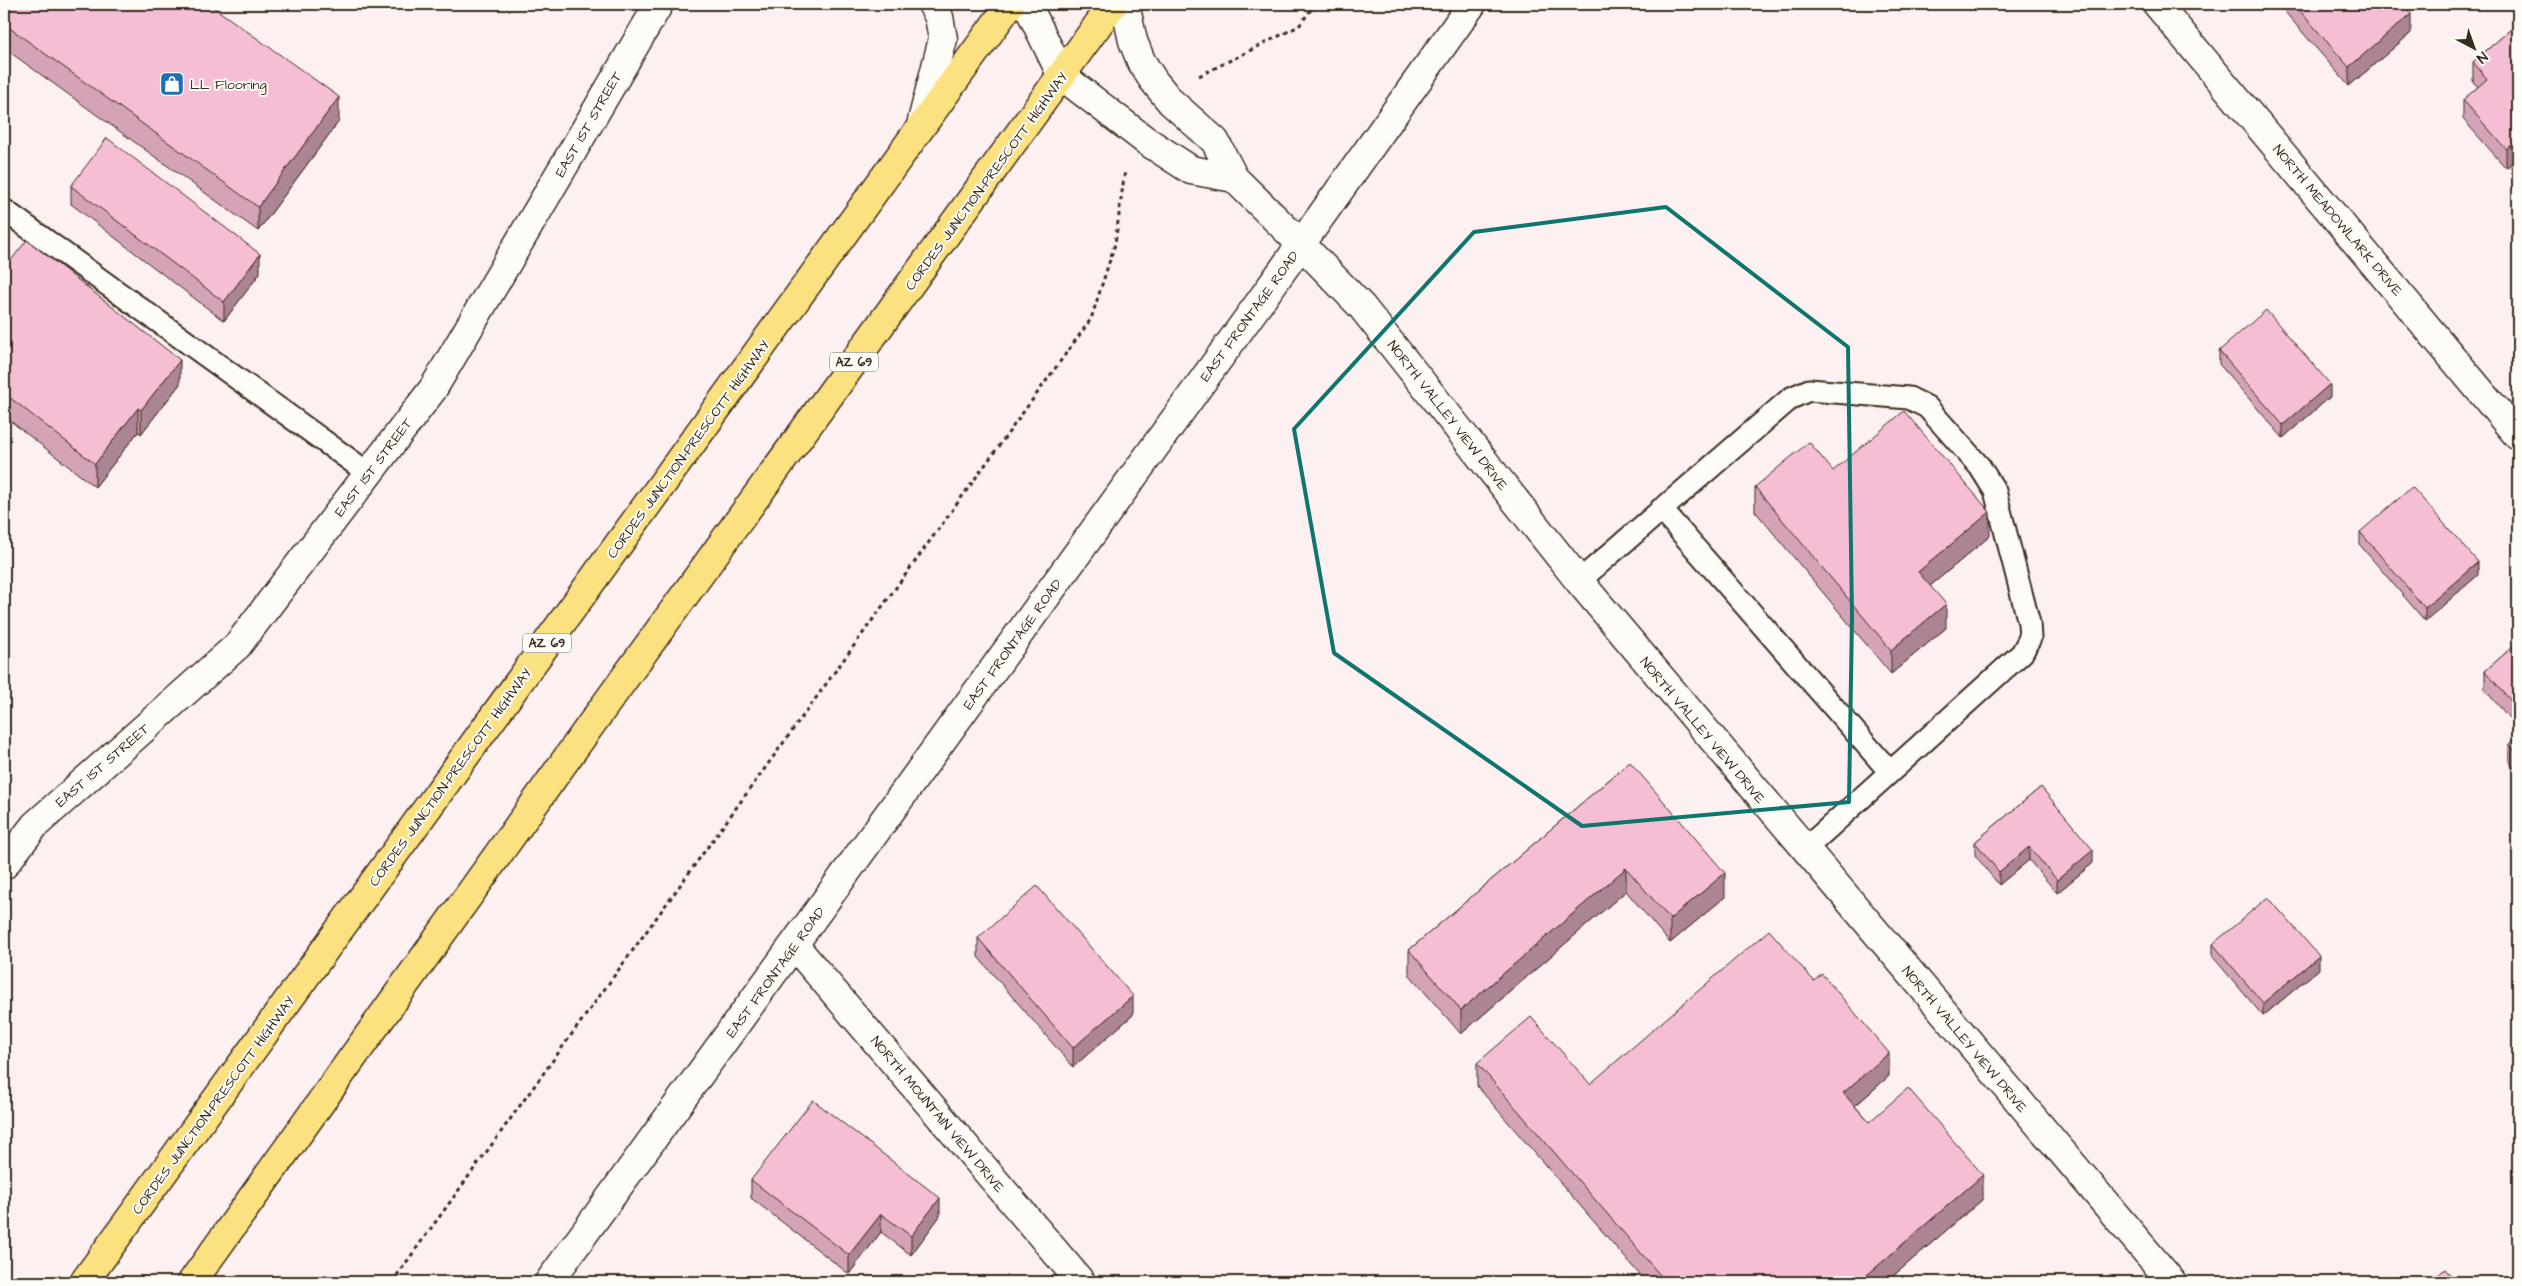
<svg xmlns="http://www.w3.org/2000/svg" width="2522" height="1286" font-family="'Architects Daughter',sans-serif">
<style>
.lines{fill:none;stroke-linecap:round;stroke-linejoin:round}
.lane-casing{stroke:#3b2a1e;stroke-width:25}
.street-casing{stroke:#3b2a1e;stroke-width:31}
.primary-casing{stroke:#3b2a1e;stroke-width:31}
.path{stroke:#3b2a1e;stroke-width:3;stroke-dasharray:4 4;stroke-linecap:butt}
.lane{stroke:#fdfcf7;stroke-width:21}
.street{stroke:#fdfcf7;stroke-width:28}
.primary{stroke:#fbe180;stroke-width:28}
.wall{fill:#d4a3b7;stroke:#3b2a1e}
.shaded-wall{fill:#ac8595;stroke:#3b2a1e}
.building{fill:#f6bed5;stroke:#3b2a1e}
.marked{fill:none;stroke:#0f766e;stroke-width:4;stroke-linejoin:round}
.labels{text-anchor:middle;stroke-width:4;stroke-linejoin:round;paint-order:stroke}
.shield{fill:#fdfcf7;stroke:#75695f;stroke-width:1}
.shield-label{font-size:12px;font-weight:bold;fill:#3b2a1e}
.poi-label{font-size:14px;fill:#3b2a1e;stroke:#fdfcf7;text-anchor:start}
.street-label{font-size:14px;fill:#3b2a1e;stroke:#fdfcf7}
</style>
<rect width="100%" height="100%" fill="#fcf0f0"/>
<filter id="ink" filterUnits="userSpaceOnUse"><feTurbulence type="fractalNoise" baseFrequency=".02" numOctaves="2"/><feDisplacementMap in="SourceGraphic" scale="10" xChannelSelector="R" yChannelSelector="G"/><feConvolveMatrix kernelMatrix="1 2 1 2 8 2 1 2 1" color-interpolation-filters="sRGB"/></filter>
<g filter="url(#ink)">
<g class="lines">
<defs>
<path id="lane" d="M4,210L368,473
M1661,509L1890,772
M1579,581L1791,398L1809,390L1909,398L1927,407L1980,467L1995,491L2029,623L2030,638L2022,653L1804,850"/>
<path id="street" d="M1027,4L1062,76L1145,140L1191,170L1234,178
M1125,4L1133,41L1141,61L1153,80L1171,102L1215,141L1234,178L1301,244L1362,307L1579,581L2172,1282
M2157,4L2518,436
M921,125L943,39L939,17L932,4
M4,865L35,825L237,646L433,389L659,4
M794,945L1081,1282
M549,1282L1262,299L1472,4"/>
<path id="primary" d="M84,1282L1010,4
M192,1282L595,719L1113,4"/>
</defs>
<!-- lane casing -->
<use href="#lane" class="lane-casing"/>
<!-- street casing -->
<use href="#street" class="street-casing"/>
<!-- primary casing -->
<use href="#primary" class="primary-casing"/>
<!-- path -->
<path class="path" d="M1199,76L1299,26L1315,4
M392,1282L1091,319L1115,244L1125,170"/>
<!-- lane -->
<use href="#lane" class="lane"/>
<!-- street -->
<use href="#street" class="street"/>
<!-- primary -->
<use href="#primary" class="primary"/>
</g>
<!-- wall -->
<path class="wall" d="M4,4L339,121L258,231L4,48Z
M2278,4H2403L2411,33L2349,86Z
M2518,23V158L2506,168L2463,119V100L2478,87L2473,81V62Z
M71,186L260,273L224,321L71,204Z
M4,269L180,384L141,434L138,432L95,487L4,416Z
M2219,351L2330,397L2283,438L2219,364Z
M1833,471L1990,536L1930,586L1946,628L1891,674L1755,511V487Z
M2360,532L2478,575L2425,621L2360,545Z
M2518,642V728L2485,690V671Z
M2518,735V773L2509,762V744Z
M1630,762L1725,897L1670,943L1626,891L1461,1034L1409,974V950Z
M2041,787L2093,863L2057,893L2029,860L1999,885L1975,855V842Z
M978,938L1133,1015L1073,1067L978,957Z
M2213,944L2319,969L2263,1016L2213,957Z
M1477,1063L1590,1084L1889,1076L1855,1106L1869,1122L1983,1199L1886,1282H1646L1477,1086Z
M751,1180L940,1216L911,1255L881,1232L849,1274L751,1198Z"/>
<!-- shaded-wall -->
<path class="shaded-wall" d="M2411,14V33L2349,86V67Z
M339,97V121L258,231V207Z
M2518,139V158L2506,168V149Z
M260,254V273L224,321V302Z
M180,360V384L141,434V410Z
M2330,384V397L2283,438V425Z
M138,408V432L95,487V464Z
M1990,512V536L1918,596V572Z
M2478,562V575L2425,621V608Z
M1946,604V628L1891,674V650Z
M2029,847V860L1999,885V872Z
M2093,850V863L2057,893V880Z
M1626,868V891L1461,1034V1010Z
M1725,873V897L1670,943V919Z
M2319,956V969L2263,1016V1003Z
M1133,996V1015L1073,1067V1048Z
M1889,1053V1076L1843,1116V1093Z
M1983,1175V1199L1886,1282H1859Z
M940,1198V1216L911,1255V1236Z
M881,1214V1232L849,1274V1255Z"/>
<!-- building -->
<path class="building" d="M4,4H209L339,97L258,207L4,24Z
M2294,4H2403L2411,14L2349,67Z
M2518,23V139L2506,149L2463,100L2487,79L2473,62Z
M107,138L260,254L224,302L71,186Z
M27,240L180,360L141,410L138,408L95,464L4,393V269Z
M2266,310L2330,384L2283,425L2219,351Z
M1904,411L1990,512L1918,572L1946,604L1891,650L1755,487L1809,442L1833,471Z
M2412,487L2478,562L2425,608L2360,532Z
M2518,642V709L2485,671Z
M2518,735V755L2509,744Z
M1630,762L1725,873L1670,919L1626,868L1461,1010L1409,950Z
M2041,787L2093,850L2057,880L2029,847L1999,872L1975,842Z
M1037,886L1133,996L1073,1048L978,938Z
M2268,897L2319,956L2263,1003L2213,944Z
M1769,930L1814,981L1822,974L1889,1053L1843,1093L1869,1122L1908,1088L1983,1175L1859,1282H1666L1477,1063L1531,1017L1590,1084Z
M813,1100L940,1198L911,1236L881,1214L849,1255L751,1180Z
M2445,1269L2457,1282H2430Z"/>
</g>
<!-- marked area -->
<path class="marked" d="M1666,207L1848,347L1852,616L1849,802L1582,826L1334,653L1294,429L1474,232Z"/>
<!-- icons -->
<defs>
<symbol id="shop-square" viewBox="-11 -11 22 22"><rect x="-9" y="-9" width="18" height="18" rx="4" fill="#1f6fb2" stroke="#fdfcf7"/><path d="M-5-2.5h2.3a2.7 3.5 0 0 1 5.4 0H5L5.5 6h-11ZM-1.5-2.5h3a1.5 2.3 0 0 0-3 0Z" fill="#fff"/></symbol>
</defs>
<g fill-rule="evenodd">
<use href="#shop-square" x="158" y="70" width="28" height="28"/>
</g>
<g class="labels">
<!-- shield labels -->
<g class="shield">
<rect x="830" y="352.5" width="48" height="19" rx="4"/>
<rect x="523" y="633.5" width="48" height="19" rx="4"/>
</g>
<g class="shield-label">
<text x="854" y="366">AZ 69</text>
<text x="547" y="647">AZ 69</text>
</g>
<!-- poi labels -->
<g class="poi-label">
<text x="190" y="89">LL Flooring</text>
</g>
<!-- street labels -->
<g class="street-label">
<text transform="translate(588 124) rotate(-60)" y="5">EAST 1ST STREET</text>
<text transform="translate(986 181) rotate(-54)" y="5">CORDES JUNCTION–PRESCOTT HIGHWAY</text>
<text transform="translate(2338 220) rotate(50)" y="5">NORTH MEADOWLARK DRIVE</text>
<text transform="translate(1249 316) rotate(-54)" y="5">EAST FRONTAGE ROAD</text>
<text transform="translate(1448 415) rotate(52)" y="5">NORTH VALLEY VIEW DRIVE</text>
<text transform="translate(688 449) rotate(-54)" y="5">CORDES JUNCTION–PRESCOTT HIGHWAY</text>
<text transform="translate(373 467) rotate(-53)" y="5">EAST 1ST STREET</text>
<text transform="translate(1012 644) rotate(-54)" y="5">EAST FRONTAGE ROAD</text>
<text transform="translate(1703 730) rotate(50)" y="5">NORTH VALLEY VIEW DRIVE</text>
<text transform="translate(102 765) rotate(-41)" y="5">EAST 1ST STREET</text>
<text transform="translate(450 777) rotate(-54)" y="5">CORDES JUNCTION–PRESCOTT HIGHWAY</text>
<text transform="translate(775 972) rotate(-54)" y="5">EAST FRONTAGE ROAD</text>
<text transform="translate(1965 1039) rotate(50)" y="5">NORTH VALLEY VIEW DRIVE</text>
<text transform="translate(213 1105) rotate(-54)" y="5">CORDES JUNCTION–PRESCOTT HIGHWAY</text>
<text transform="translate(938 1114) rotate(50)" y="5">NORTH MOUNTAIN VIEW DRIVE</text>
</g>
</g>
<!-- margin -->
<rect width="2522" height="1286" fill="none" stroke="#fdfcf7" stroke-width="20"/>
<rect x="10" y="10" width="2502" height="1266" fill="none" stroke="#3b2a1e" stroke-width="2" filter="url(#ink)"/>
<!-- north arrow -->
<g transform="translate(2474 48) rotate(139)" stroke="#fdfcf7" stroke-width="4" paint-order="stroke">
<path d="M0-4L9 19L0 12L-9 19Z" fill="#3b2a1e"/>
<text y="-8" font-size="14" font-weight="bold" text-anchor="middle" fill="#3b2a1e">N</text>
</g>
</svg>
